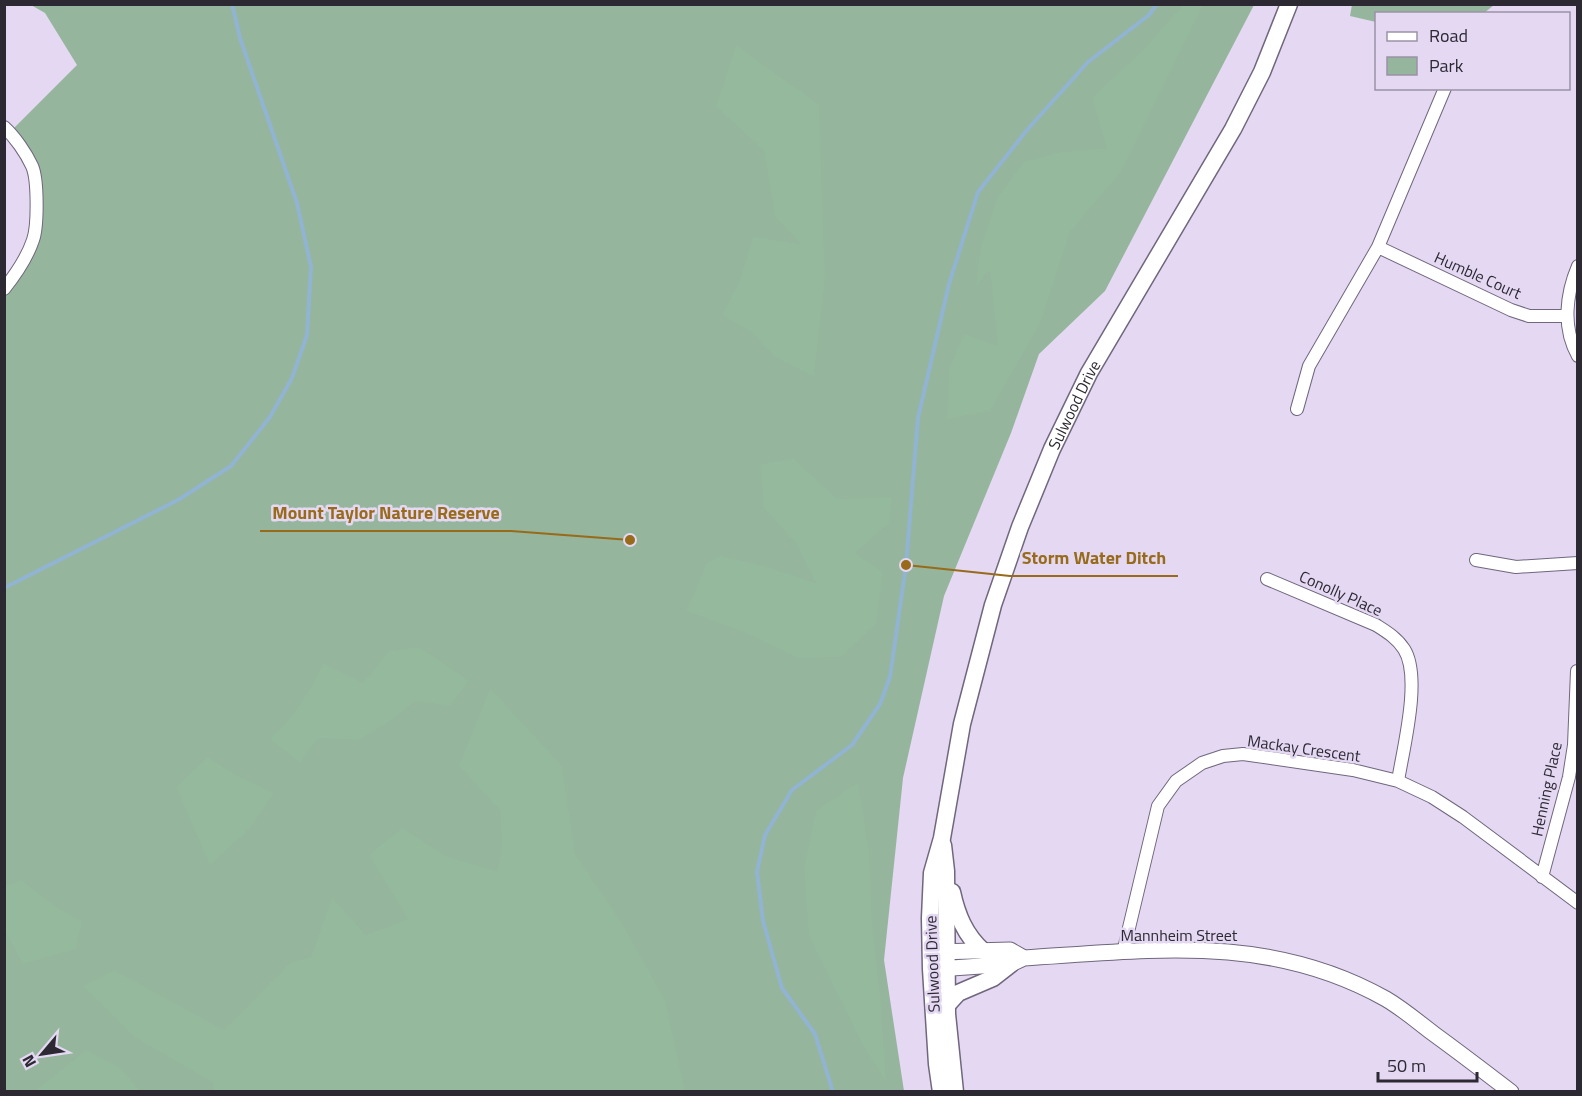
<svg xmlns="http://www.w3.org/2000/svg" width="1582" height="1096" font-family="'Titillium Web',sans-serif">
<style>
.green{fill:#96b59d}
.forest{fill:#94b99c}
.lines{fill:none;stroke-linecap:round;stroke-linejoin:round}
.stream{stroke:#91b4d2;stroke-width:4}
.minor-casing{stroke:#70667d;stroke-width:14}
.tertiary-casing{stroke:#70667d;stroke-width:17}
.secondary-casing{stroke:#70667d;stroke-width:19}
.minor{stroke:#fff;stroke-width:12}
.tertiary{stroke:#fff;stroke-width:15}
.secondary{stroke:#fff;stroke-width:16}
.labels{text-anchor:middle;stroke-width:5;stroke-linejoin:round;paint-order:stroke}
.street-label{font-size:16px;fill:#2d2933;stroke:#e4d8f3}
.leader{fill:none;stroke:#976b19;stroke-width:2}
.callout-dot{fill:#976b19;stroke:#e4d8f3;stroke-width:2}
.callout-label{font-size:18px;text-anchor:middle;font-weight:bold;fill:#976b19;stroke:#e4d8f3;stroke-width:5;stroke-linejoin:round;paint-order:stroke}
</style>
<rect width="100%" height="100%" fill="#e4d8f3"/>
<!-- green -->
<path class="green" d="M31,5H1254L1105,291L1039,354L1011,433L944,596L903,778L884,960L904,1091H5L4,289L34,239L33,167L10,132L77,65L45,13Z
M1352,5V4L1494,5L1484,13L1376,14V22L1350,16Z"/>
<!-- forest -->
<path class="forest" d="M1183,5H1203L1121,172L1070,232L1040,324L990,411L947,419L949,370L964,334L998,346L990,270L976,286L980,250L997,198L1024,162L1060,152L1107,148L1092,98L1143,50Z
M736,45L819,105L825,280L814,377L774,356L752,332L722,315L739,283L753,237L801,244L775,217L764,151L716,106Z
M794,459L837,499L892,497L889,523L855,553L883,572L876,624L841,657L798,658L746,633L686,611L707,563L721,556L764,566L816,583L798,546L764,508L760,464Z
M419,647L469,681L450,706L415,701L393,719L359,740L318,738L300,763L270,739C295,715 309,694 323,663L363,683L389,651Z
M490,688L562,766L575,854L622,923L665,1000L685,1091H214V1083L136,1038L83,986L114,970L224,1030L291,962L311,957L332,898L366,935L408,919L369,855L402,828L448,857L497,871L502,845L500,810L459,766Z
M208,757L236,775L274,793L250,828L210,865L176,787Z
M858,782L869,851L872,922L881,1005L886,1082L863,1045L809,936L804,868L816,811Z
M21,880L54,905L82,922L76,949L23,964L5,931V887Z
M86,1050L121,1068L140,1091H35Z"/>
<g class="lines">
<!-- stream -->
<path class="stream" d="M4,588L178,500L231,466L270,417L292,378L307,335L311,267L297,203L240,38L232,4
M833,1092L815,1034L782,988L763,921L757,872L765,835L792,790L852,745L880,704L890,677L906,565L918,418L949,284L978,192L1027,130L1088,62L1149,15L1157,4"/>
<defs>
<path id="minor" d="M4,127C15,137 26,153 32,166C38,179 38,226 33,240C27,258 16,274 4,289
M1378,247L1445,88
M1578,266C1566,294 1562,328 1578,356
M1297,409L1309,366L1378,247L1511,310L1529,316H1567
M1476,560L1516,567L1578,563
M1267,579L1376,625C1387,632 1397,638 1404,649C1422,677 1403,749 1398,781
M1542,877L1569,777L1574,745L1577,671
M1123,953L1158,806L1176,781L1202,763L1223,756L1243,754L1353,770L1398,781L1432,797L1463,817L1578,903"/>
<path id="tertiary" d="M936,952L1010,950L1024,958
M937,969L1011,964L1024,958C1152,950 1269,933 1386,999C1403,1009 1418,1022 1434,1034C1460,1053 1485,1072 1511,1092"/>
<g id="secondary">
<path d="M943,845L946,871L947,1014L955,1092"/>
<path d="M952,892C957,915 965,935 983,951"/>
<path d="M947,1005L958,993L993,978L1011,964"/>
<path id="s1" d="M941,1092L937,1064L931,969L930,918L932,873L942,838L962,724L993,605L1020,527L1052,449L1089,373L1233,129L1262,72L1289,4"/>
</g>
</defs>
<!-- minor casing -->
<use href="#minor" class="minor-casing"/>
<!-- tertiary casing -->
<use href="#tertiary" class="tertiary-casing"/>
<!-- secondary casing -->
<use href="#secondary" class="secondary-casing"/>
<!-- minor -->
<use href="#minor" class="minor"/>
<!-- tertiary -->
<use href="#tertiary" class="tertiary"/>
<!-- secondary -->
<use href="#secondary" class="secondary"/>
</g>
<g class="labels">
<!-- street labels -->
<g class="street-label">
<text transform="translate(1478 275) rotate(24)" y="6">Humble Court</text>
<text dy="6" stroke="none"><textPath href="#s1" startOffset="711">Sulwood Drive</textPath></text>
<text transform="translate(1341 593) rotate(24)" y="6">Conolly Place</text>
<text transform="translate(1304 748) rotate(8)" y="6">Mackay Crescent</text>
<text transform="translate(1546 789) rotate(-78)" y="6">Henning Place</text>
<text x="1179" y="941">Mannheim Street</text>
<text transform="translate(932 964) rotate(-92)" y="6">Sulwood Drive</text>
</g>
</g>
<!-- callouts -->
<path class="leader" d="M630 540L511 531H260M906 565L1010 576H1178"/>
<g class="callout-dot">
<circle cx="630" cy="540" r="6"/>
<circle cx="906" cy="565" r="6"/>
</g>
<g class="callout-label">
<text x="386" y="519">Mount Taylor Nature Reserve</text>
<text x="1094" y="564">Storm Water Ditch</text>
</g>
<!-- border -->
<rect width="1582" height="1096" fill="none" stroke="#2d2933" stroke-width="12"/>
<!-- legend -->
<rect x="1375" y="12" width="195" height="78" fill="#e4d8f3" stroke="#9b92a6" stroke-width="1.5"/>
<rect x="1387" y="32" width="30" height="9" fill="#ffffff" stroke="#9b92a6" stroke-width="1.5"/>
<text x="1429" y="42" font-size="18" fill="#2d2933">Road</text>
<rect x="1387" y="57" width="30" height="18" fill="#96b59d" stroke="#9b92a6" stroke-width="1.5"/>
<text x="1429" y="72" font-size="18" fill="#2d2933">Park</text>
<!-- north arrow -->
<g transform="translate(42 1054) rotate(241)" stroke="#e4d8f3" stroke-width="4.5" paint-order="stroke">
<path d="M0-4.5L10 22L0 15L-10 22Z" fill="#2d2933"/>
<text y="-9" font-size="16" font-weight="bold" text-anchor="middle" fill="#2d2933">N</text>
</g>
<!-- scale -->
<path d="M1378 1072v9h99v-9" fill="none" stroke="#2d2933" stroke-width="3"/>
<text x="1387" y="1072" font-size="18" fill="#2d2933" stroke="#e4d8f3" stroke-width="4.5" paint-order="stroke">50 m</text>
</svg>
